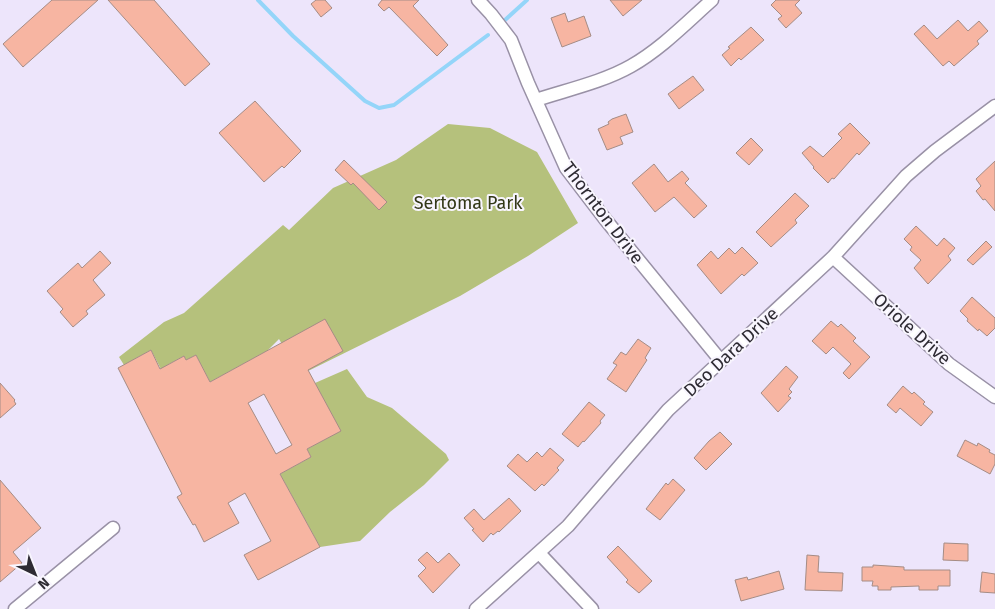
<svg xmlns="http://www.w3.org/2000/svg" width="995" height="609" font-family="'Fira Sans',sans-serif">
<style>
.green{fill:#b5c17c}
.lines{fill:none;stroke-linecap:round;stroke-linejoin:round}
.stream{stroke:#94d5f9;stroke-width:4}
.building{fill:#f7b5a2;stroke:#a58c85;fill-rule:evenodd}
.street-casing{stroke:#9991a6;stroke-width:15}
.street{stroke:#fff;stroke-width:12}
.labels{text-anchor:middle;stroke-width:4;stroke-linejoin:round;paint-order:stroke}
.park-label{font-size:18px;fill:#333817;stroke:#f8f5fe}
.street-label{font-size:18px;fill:#2e2b33;stroke:#f8f5fe}
</style>
<rect width="100%" height="100%" fill="#ede5fb"/>
<!-- green -->
<path class="green" d="M448,124L490,128L537,152L578,223L528,256L460,296L300,375L279,339L267,351L210,382L196,355L186,360L184,356L169,364L163,373L151,350L124,365L119,357L164,322L184,313L283,225L289,230L333,188L396,160Z
M347,369L367,397L392,408L446,454L449,460L424,485L390,512L360,541L320,547L280,474L311,457L307,449L340,431L315,383Z"/>
<g class="lines">
<!-- stream -->
<path class="stream" d="M258,0L293,36L365,101L379,108L394,105L488,35
M505,20L527,0"/>
</g>
<!-- building -->
<path class="building" d="M52,0H98L23,67L3,44Z
M108,0H154L210,64L185,86Z
M316,0H325L332,8L321,17L311,4Z
M382,0H419L413,6L448,45L437,56L389,7L384,11L378,5Z
M610,0H642L623,16Z
M776,0H800L795,5L802,13L786,28L778,19L782,16L771,5Z
M565,13L568,22L584,16L591,36L562,47L551,18Z
M958,20L968,31L979,21L988,31L977,41L979,44L954,66L949,61L943,66L914,34L924,25L937,39Z
M751,27L764,40L741,60L739,58L731,66L722,55L730,48L728,47Z
M693,76L704,90L679,109L668,94Z
M255,101L301,151L284,168L282,166L264,182L219,133Z
M626,114L633,132L620,137L623,144L607,150L598,129L609,124L608,122L612,119Z
M850,123L870,143L859,155L857,153L834,179L832,178L828,183L813,168L814,167L802,153L810,146L823,157L842,138L838,134Z
M751,138L763,150L749,165L736,153Z
M344,160L387,202L379,210L353,183L351,185L335,170Z
M995,161V211L985,199L983,200L976,191L981,186L976,179Z
M654,164L668,182L682,171L689,179L685,183L707,206L694,218L674,197L655,212L632,183Z
M795,193L809,206L795,220L797,223L771,247L756,232Z
M916,226L937,246L944,238L955,248L948,256L951,260L928,284L914,268L921,260L910,250L912,247L904,239Z
M986,241L992,247L973,265L967,260Z
M742,247L758,263L744,276L742,274L721,294L697,265L711,251L718,259L729,248L735,254Z
M100,251L111,263L93,280L105,295L86,311L88,314L73,327L60,312L63,309L47,291L78,263L82,268Z
M972,297L995,318V328L987,336L979,329L978,331L967,321L968,319L960,311Z
M325,319L343,351L308,370L341,431L307,449L311,457L280,474L320,547L258,580L244,555L271,541L245,493L228,503L239,523L204,542L195,524L193,525L177,497L182,494L118,368L151,350L160,369L184,356L186,360L196,355L210,382ZM264,394L292,445L276,454L248,403Z
M831,321L838,327L841,324L856,338L853,341L870,357L849,379L843,373L851,364L833,347L826,354L812,341Z
M638,339L651,348L645,358L647,360L626,392L607,379L617,365L613,363L621,352L626,355Z
M786,366L798,377L789,389L792,392L788,396L791,398L778,412L761,393Z
M0,383L15,400L14,401L16,404L0,418Z
M903,386L912,394L914,392L925,402L923,404L933,412L921,426L900,408L896,413L887,405Z
M589,402L605,415L600,421L601,423L584,442L583,441L578,447L562,434Z
M720,432L732,444L706,470L694,458L709,441Z
M965,440L977,446L978,443L990,450L989,452L995,455V464L990,474L957,456Z
M550,448L564,460L557,468L559,470L544,486L542,484L535,491L507,466L518,454L527,462L537,452L542,457Z
M673,479L685,490L660,520L646,509L666,483L668,485Z
M0,480L41,528L13,552L22,563L0,582Z
M509,498L521,511L499,532L498,531L493,535L491,533L483,542L472,530L474,529L464,518L474,509L484,520Z
M944,543L968,544V561L943,560Z
M618,546L652,581L639,593L626,582L628,580L607,557Z
M427,552L438,563L449,553L460,565L433,593L418,576L426,568L418,560Z
M807,555L819,556L818,572L843,573L842,591L805,590Z
M873,565L904,567V570H950V586H938V590H919V586L891,587V590H878V586H872L873,581H862V567H873Z
M779,571L784,589L741,601L735,580L747,577L748,580Z
M982,572L995,574V593L980,592Z"/>
<g class="lines">
<defs>
<path id="street" d="M478,0L491,14L511,40L528,83L566,168L605,219L721,361
M536,100C566,90 603,82 631,66C661,49 686,23 712,0
M833,257L949,364L995,397
M539,553L592,609
M15,609L113,528
M476,609L568,526L668,410L833,257L906,176L935,151L995,106"/>
</defs>
<!-- street casing -->
<use href="#street" class="street-casing"/>
<!-- street -->
<use href="#street" class="street"/>
</g>
<g class="labels">
<!-- park labels -->
<g class="park-label">
<text x="468" y="209">Sertoma Park</text>
</g>
<!-- street labels -->
<g class="street-label">
<text transform="translate(603 213) rotate(53)" y="6">Thornton Drive</text>
<text transform="translate(912 329) rotate(42)" y="6">Oriole Drive</text>
<text transform="translate(731 352) rotate(-43)" y="6">Deo Dara Drive</text>
</g>
</g>
<!-- north arrow -->
<g transform="translate(35 574) rotate(137)" stroke="#f8f5fe" stroke-width="4" paint-order="stroke">
<path d="M0-4L9 19L0 12L-9 19Z" fill="#2e2b33"/>
<text y="-8" font-size="14" font-weight="bold" text-anchor="middle" fill="#2e2b33">N</text>
</g>
</svg>
